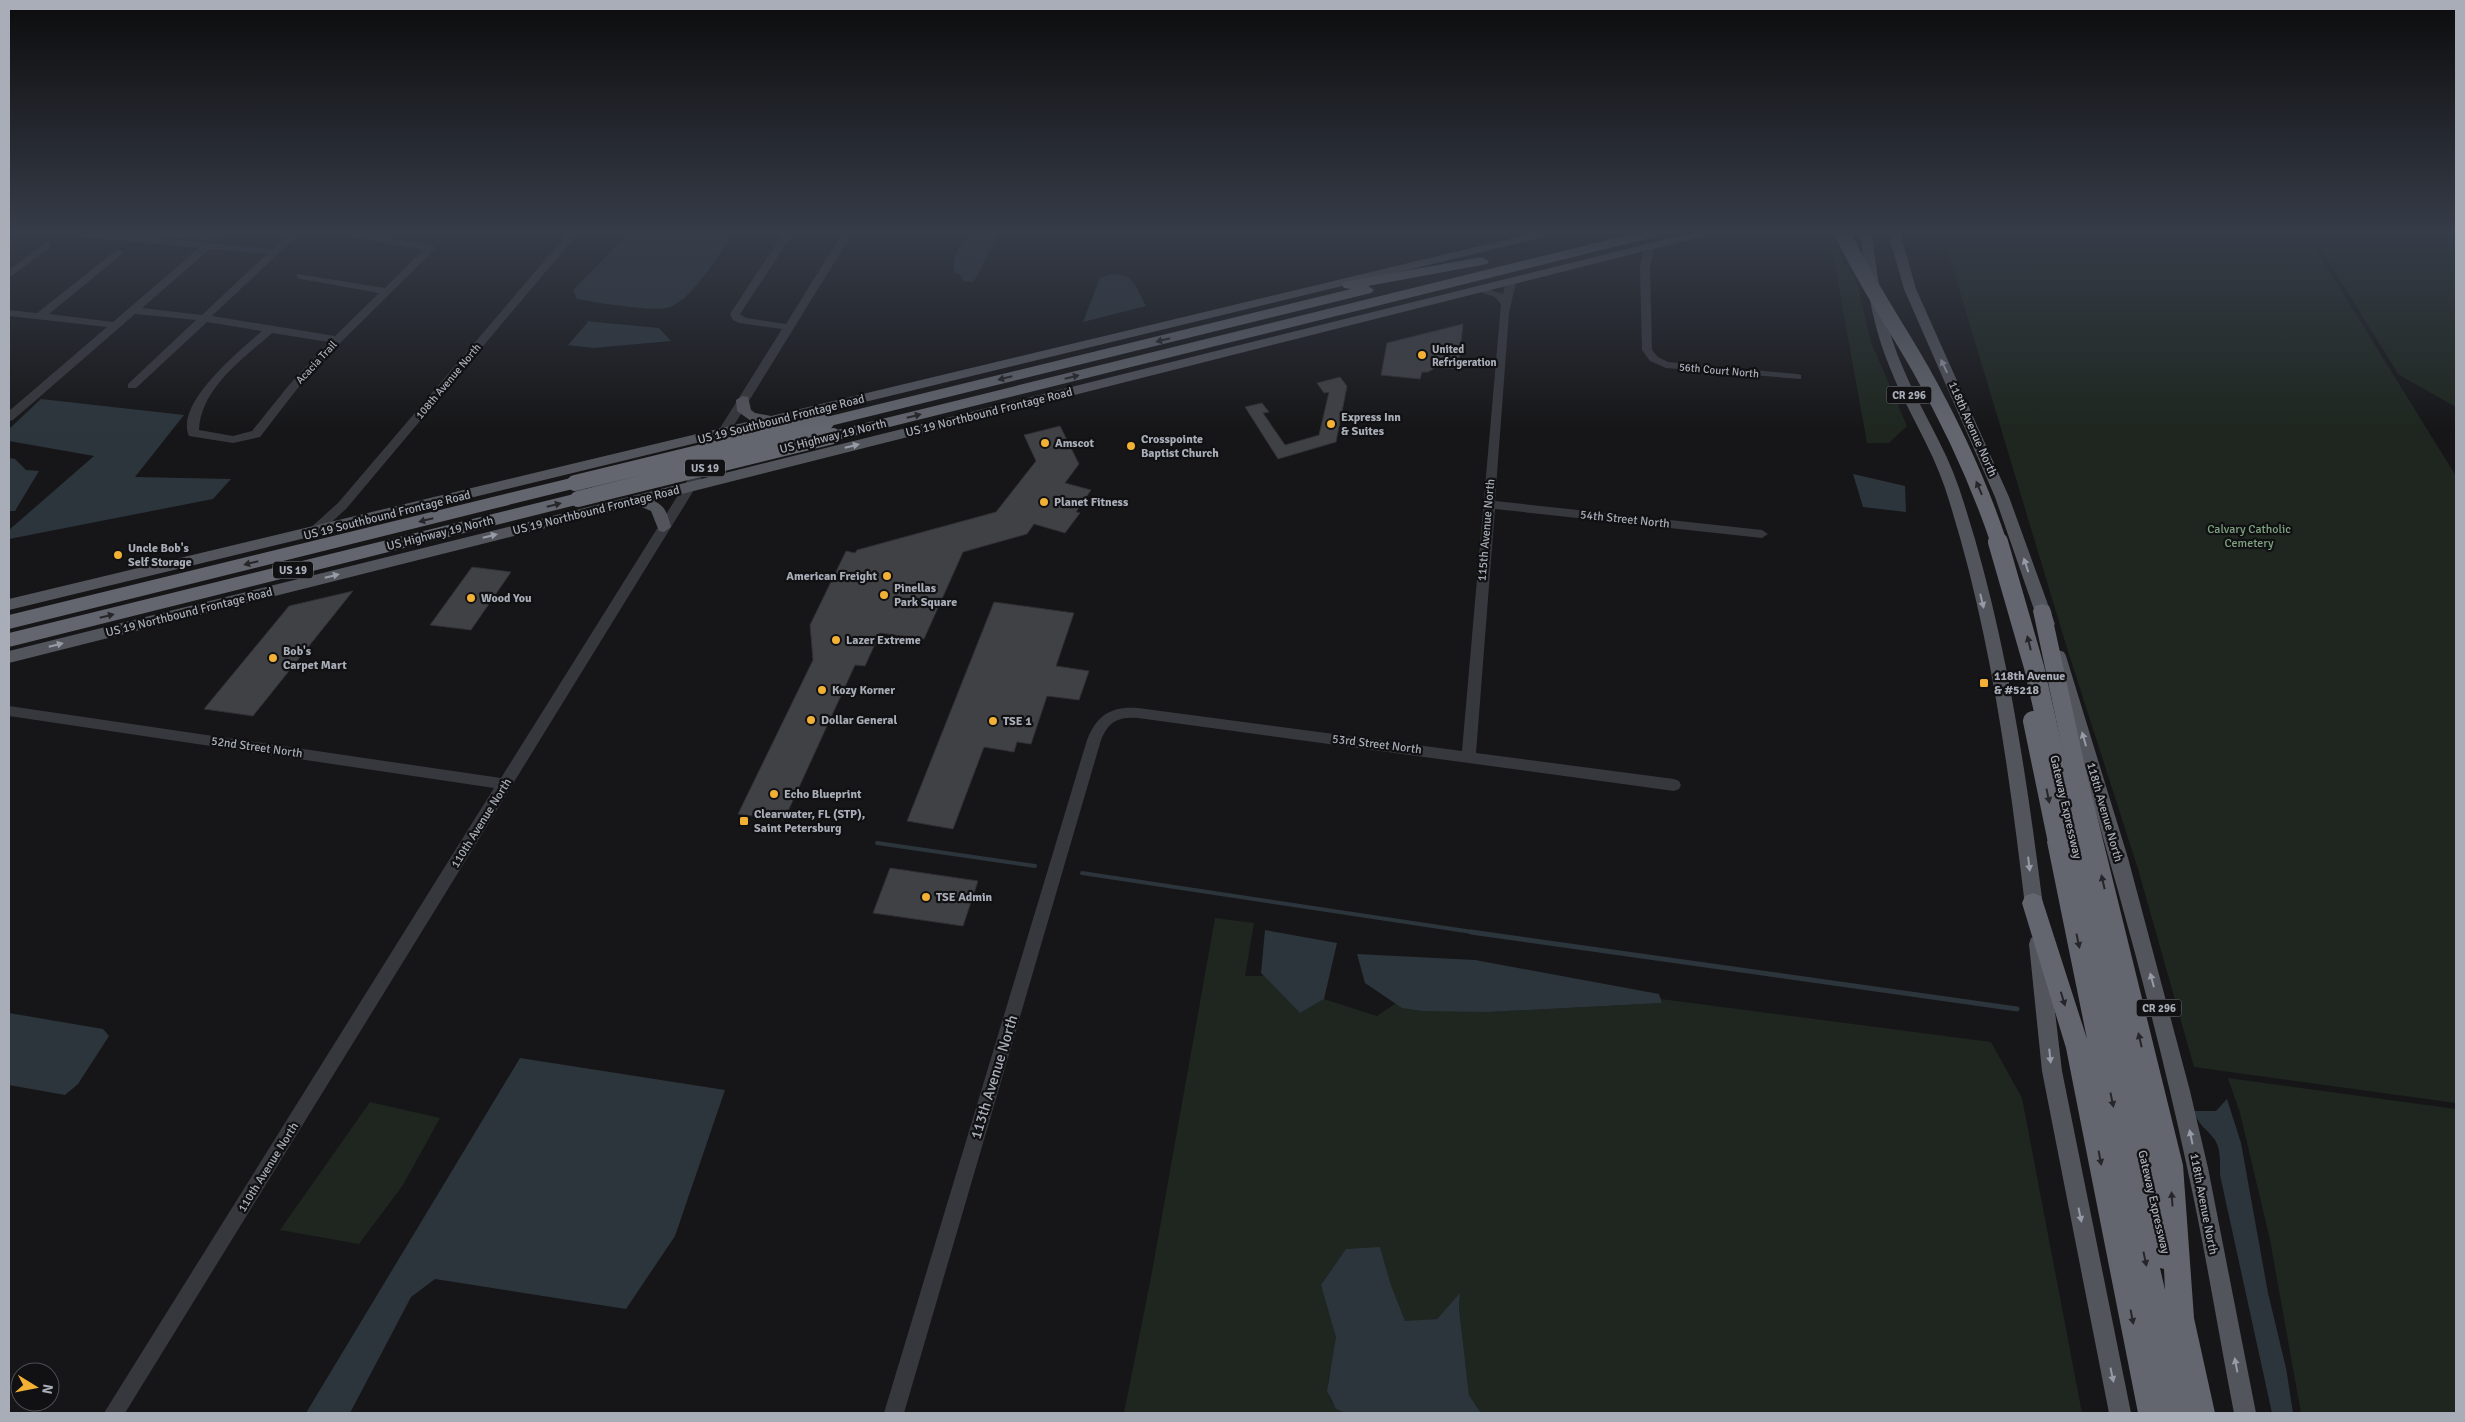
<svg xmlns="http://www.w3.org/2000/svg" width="2465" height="1422" font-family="Signika,sans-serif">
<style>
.green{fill:#1e261f}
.water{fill:#2c353c}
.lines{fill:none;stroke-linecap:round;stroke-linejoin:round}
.stream-far1{stroke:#2c353c;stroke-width:4}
.stream{stroke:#2c353c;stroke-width:5}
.building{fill:#404145;stroke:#303034}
.minor{fill:#37383d;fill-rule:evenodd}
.major{fill:#53555c;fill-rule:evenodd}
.highway{fill:#63666e;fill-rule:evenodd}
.highway-bridge-far1{stroke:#63666e;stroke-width:16}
.highway-bridge{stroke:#63666e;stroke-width:20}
.oneway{fill:#26262a}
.oneway2{fill:#979ba6}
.poi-dot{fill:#f2b134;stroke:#111113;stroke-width:2}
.labels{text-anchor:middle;stroke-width:4.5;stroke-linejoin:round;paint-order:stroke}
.far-poi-label{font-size:11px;font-weight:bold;fill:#a8adb8;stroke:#111113;text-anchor:start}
.far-street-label{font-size:11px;fill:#a8adb8;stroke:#111113}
.shield{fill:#111113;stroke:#7b7e86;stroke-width:1}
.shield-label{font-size:11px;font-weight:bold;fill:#a8adb8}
.street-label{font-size:12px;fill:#a8adb8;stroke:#111113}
.poi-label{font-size:12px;font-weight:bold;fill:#a8adb8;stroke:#111113;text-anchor:start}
.park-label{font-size:12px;fill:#7fa381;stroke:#111113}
.near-street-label{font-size:15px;fill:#a8adb8;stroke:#111113}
</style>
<rect width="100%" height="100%" fill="#161618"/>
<!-- green -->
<path class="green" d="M1829,232H1834L1841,258L1856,280L1871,342L1907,426L1889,443H1867Z
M1942,232H2305L2456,476V1103L2194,1067L2138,869L2066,645Z
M2310,232H2456V407L2399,375Z
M1215,918L1254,923L1245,976H1264L1300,1013L1324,999L1377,1016L1396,1003L1402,1008L1488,1012L1662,1003L1661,999L1991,1042L2022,1098L2082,1413H1481L1469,1395L1459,1308L1460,1294L1437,1319L1405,1322L1391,1285L1380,1247L1321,1285C1325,1299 1336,1322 1336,1337C1338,1363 1311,1398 1346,1413H1124L1152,1272Z
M2228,1078L2456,1109V1413H2301L2270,1240L2240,1113Z
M370,1102L440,1118L403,1185L359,1244L280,1230Z"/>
<!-- water -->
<path class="water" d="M130,232H243C216,247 161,235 130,232Z
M630,232H726L731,238C716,258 693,298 670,307C655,313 595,302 577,299L573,290Z
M968,232H999L976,278L972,282L963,281L959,273L955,274C950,257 960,246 968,232Z
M1111,274C1135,274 1136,287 1146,306L1083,322L1100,278Z
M585,321L659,328L671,341L593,348L568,345L588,322Z
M41,399L184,415L135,477L231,479L213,499L9,539V530L94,456L9,441V429Z
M9,458L15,459L26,470L39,471L15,511H9Z
M1853,474L1905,486L1906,512L1863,507Z
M1265,930L1337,943L1324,999L1300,1013L1261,973Z
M1357,954L1475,960L1659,994L1662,1003L1488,1012L1423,1011L1402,1008L1365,983Z
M9,1013L103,1029L109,1036L78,1084L65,1095L9,1085Z
M520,1058L725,1090L675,1236L626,1309L435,1279L411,1297L350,1413H306Z
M2227,1099L2241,1143L2268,1293L2286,1368L2293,1413H2272L2220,1175C2220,1164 2221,1149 2215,1140C2208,1130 2197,1124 2194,1111H2216Z
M1380,1247L1391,1285L1405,1321L1437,1319L1460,1293L1459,1308L1469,1395L1481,1413H1346L1336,1409L1327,1391L1336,1337L1321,1285L1346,1249Z"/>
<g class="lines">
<!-- stream-far1 -->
<path class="stream-far1" d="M877,843L1035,866
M1082,873L1479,933"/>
<!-- stream -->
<path class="stream" d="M1471,932L2017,1009"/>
</g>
<!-- building -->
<path class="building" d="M1463,324L1458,369L1436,367L1428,372H1422L1420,379L1381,375L1387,343Z
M1340,377L1347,386L1336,442L1278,459L1245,407L1262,403L1269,412L1263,413L1285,445L1319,435L1329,392L1324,393L1317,383Z
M1060,426L1079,464L1065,483L1091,490L1076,512L1080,513L1065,533L1034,524L1027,534L963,552L924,639L880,633L865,666L855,665L784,820L738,814L813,660L810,625L846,551L855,553L857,550L996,512L1036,461L1024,435Z
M472,567L511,572L471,630L430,625Z
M353,591L253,716L204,709L289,606Z
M994,602L1074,613L1056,666L1089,671L1079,700L1047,696L1031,744L1017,742L1014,752L984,747L953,829L907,821Z
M890,868L978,881L963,926L873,913Z"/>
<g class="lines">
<!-- minor -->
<path class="minor" d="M56,232H90L272,249L291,232H301L212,316L335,336L379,293L301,279L297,278V274L385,288L423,250L348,236L345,235L344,232H356L431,245L436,248L341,342L297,389L260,437L233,443L189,436C174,403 241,350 262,331L207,322L136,388H128V384L196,320L135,314L13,420L9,421V411L107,327L9,316V310L37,313L118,249L123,252L122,254L49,314L113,322L199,248L61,235ZM210,249L267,254L202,315L142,308ZM272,333L329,342L289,385L252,431L233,436L199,430C201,388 243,359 272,333Z
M569,232H579L346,509L316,536H308L306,533L308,530L338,503Z
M784,232H794L740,314L746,318L786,324L843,232H853L125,1413H104L494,788L9,716V706L501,778L782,329L739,323L733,320L730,314Z
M46,242L50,243V247L9,278V270Z
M1650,243L1655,246L1650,265L1652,350L1658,357L1668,362L1797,374L1801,375V379L1666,368L1650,361L1642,350L1640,265L1645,246Z
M1511,279L1516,282L1509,313L1495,501L1762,530L1768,534L1762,538L1495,509L1476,753L1674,779L1679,781L1681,785L1679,789L1674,791L1138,718C1118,717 1109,721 1101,740L904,1413H884L1087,740C1097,715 1111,706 1138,708L1462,751L1501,304L1495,297L1475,290L1480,287L1503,294L1506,282Z"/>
<!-- major -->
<path class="major" d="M1538,232H1558L1552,235L9,610V599L751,421L737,411L736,400L743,396L748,397L751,410L755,413L771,416Z
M1695,232H1714L1712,234L654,501C666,506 668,516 671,527L664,532L659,531L651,511L637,505L9,663V651Z
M1860,232H1872C1877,279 1884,325 1903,368C1920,409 1945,446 1959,488C2005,625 2026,771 2044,914L2041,920L2035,922L2029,920L2026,914C2009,771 1990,626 1945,488C1931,446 1906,409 1890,368C1872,325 1865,278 1860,232Z
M1888,232H1900L1916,289L2009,497L2055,624L2052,628H2042L2039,624L1995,497L1904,289Z
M2058,650L2064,652L2066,656L2128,858L2190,1091L2208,1168L2256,1413H2234C2218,1331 2205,1248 2187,1167C2150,994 2100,825 2050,656L2052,652Z
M2038,936L2045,938L2047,944L2062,1071L2131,1413H2109L2042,1071L2029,944L2031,938Z"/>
<!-- highway -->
<path class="highway" d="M1640,232H1664L1662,235L833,441L827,440L825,436L827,432L833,431Z
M1482,257L1489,261L1487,264L1368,286L1374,290L1371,293L826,427L820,426L818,422L820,418L826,417L1351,289L1344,288L1342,285L1344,282Z
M575,477L581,479L584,483L581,487L9,629V615Z
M578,493L584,495L587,499L584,503L9,647V633Z
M2042,604L2049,606L2051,611L2085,767L2183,1165L2194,1318L2215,1413H2138L2066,1048L2022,903L2025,896L2033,893L2041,896L2087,1039L2047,842L2050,836L2058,833L2067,838L2074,835L2081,837L2033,611L2035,606ZM2160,1268L2164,1269L2165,1290Z"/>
<!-- highway-bridge-far1 -->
<path class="highway-bridge-far1" d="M1842,232C1864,280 1895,324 1921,370C1952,425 1979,483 1999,543
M575,483L826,422
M578,499L833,436"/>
<!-- highway-bridge -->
<path class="highway-bridge" d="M1998,542L2034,667L2074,844
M2033,721L2058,842"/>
</g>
<!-- one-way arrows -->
<defs><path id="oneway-solid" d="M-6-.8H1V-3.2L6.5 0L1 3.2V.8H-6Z" transform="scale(1.25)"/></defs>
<g class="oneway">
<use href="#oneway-solid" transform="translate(1163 340) rotate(166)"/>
<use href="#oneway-solid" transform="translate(1072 377) rotate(-14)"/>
<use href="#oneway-solid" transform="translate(1005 378) rotate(166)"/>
<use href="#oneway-solid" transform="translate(914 416) rotate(-14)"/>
<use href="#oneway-solid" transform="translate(1979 488) rotate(-113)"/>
<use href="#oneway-solid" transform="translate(554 505) rotate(-14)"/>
<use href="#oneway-solid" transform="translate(426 520) rotate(166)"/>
<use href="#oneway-solid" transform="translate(251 563) rotate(166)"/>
<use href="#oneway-solid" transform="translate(107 616) rotate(-14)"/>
<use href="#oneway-solid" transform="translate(2029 643) rotate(-104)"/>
<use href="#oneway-solid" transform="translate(2048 796) rotate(78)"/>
<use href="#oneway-solid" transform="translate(2103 882) rotate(-103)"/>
<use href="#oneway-solid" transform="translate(2078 941) rotate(78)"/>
<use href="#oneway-solid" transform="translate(2063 999) rotate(73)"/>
<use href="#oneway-solid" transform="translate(2140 1040) rotate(-103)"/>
<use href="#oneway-solid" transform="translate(2112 1100) rotate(78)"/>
<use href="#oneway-solid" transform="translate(2100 1158) rotate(79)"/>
<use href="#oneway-solid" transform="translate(2172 1199) rotate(-94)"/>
<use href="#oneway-solid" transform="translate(2145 1259) rotate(78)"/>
<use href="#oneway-solid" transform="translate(2132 1317) rotate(79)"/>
</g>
<g class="oneway2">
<use href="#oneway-solid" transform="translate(1944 366) rotate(-115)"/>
<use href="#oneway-solid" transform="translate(852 446) rotate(-14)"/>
<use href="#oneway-solid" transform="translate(490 536) rotate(-14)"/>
<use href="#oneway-solid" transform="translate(2026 565) rotate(-108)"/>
<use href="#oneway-solid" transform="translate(332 576) rotate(-14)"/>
<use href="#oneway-solid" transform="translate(1982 601) rotate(76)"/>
<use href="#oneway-solid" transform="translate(56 645) rotate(-14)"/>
<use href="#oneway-solid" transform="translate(2084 739) rotate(-106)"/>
<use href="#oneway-solid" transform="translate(2029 864) rotate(83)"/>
<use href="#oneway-solid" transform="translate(2152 980) rotate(-105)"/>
<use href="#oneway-solid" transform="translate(2050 1056) rotate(84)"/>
<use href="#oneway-solid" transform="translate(2191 1137) rotate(-102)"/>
<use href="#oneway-solid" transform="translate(2080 1215) rotate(78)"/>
<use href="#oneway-solid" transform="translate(2236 1365) rotate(-101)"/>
<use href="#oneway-solid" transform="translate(2112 1375) rotate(78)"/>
</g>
<!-- sky -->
<linearGradient id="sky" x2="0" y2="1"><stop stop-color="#0c0c0d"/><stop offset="0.54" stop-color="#363c48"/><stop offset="1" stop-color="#363c48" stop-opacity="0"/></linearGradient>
<rect width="2465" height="431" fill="url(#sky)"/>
<!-- markers -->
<g class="poi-dot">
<circle cx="1422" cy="355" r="5"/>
<circle cx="1331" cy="424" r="5"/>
<circle cx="1045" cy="443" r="5"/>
<circle cx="1131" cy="446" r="5"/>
<circle cx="1044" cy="502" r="5"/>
<circle cx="118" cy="555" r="5"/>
<circle cx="887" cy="576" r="5"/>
<circle cx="884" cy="595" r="5"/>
<circle cx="471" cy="598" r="5"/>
<circle cx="836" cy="640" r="5"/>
<circle cx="273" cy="658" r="5"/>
<rect x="1979" y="678" width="10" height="10" rx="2.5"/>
<circle cx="822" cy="690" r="5"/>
<circle cx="811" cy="720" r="5"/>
<circle cx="993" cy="721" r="5"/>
<circle cx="774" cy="794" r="5"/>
<rect x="739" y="816" width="10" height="10" rx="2.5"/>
<circle cx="926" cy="897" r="5"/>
</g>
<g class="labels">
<!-- far-poi labels -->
<g class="far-poi-label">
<text x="1432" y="353">United<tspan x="1432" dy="13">Refrigeration</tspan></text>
</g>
<!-- far-street labels -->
<g class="far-street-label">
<text transform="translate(316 362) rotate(-47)" y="4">Acacia Trail</text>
<text transform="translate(1719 370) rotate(5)" y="4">56th Court North</text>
<text transform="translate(448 381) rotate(-50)" y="4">108th Avenue North</text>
</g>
<!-- shield labels -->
<g class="shield">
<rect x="1886.5" y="386.5" width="45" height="17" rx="4"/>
<rect x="685" y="459.5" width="40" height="17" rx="4"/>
<rect x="273" y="561.5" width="40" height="17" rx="4"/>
<rect x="2136.5" y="999.5" width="45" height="17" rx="4"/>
</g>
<g class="shield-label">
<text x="1909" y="399">CR 296</text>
<text x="705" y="472">US 19</text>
<text x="293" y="574">US 19</text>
<text x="2159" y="1012">CR 296</text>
</g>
<!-- street labels -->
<g class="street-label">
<text transform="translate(989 412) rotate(-14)" y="4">US 19 Northbound Frontage Road</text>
<text transform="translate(781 419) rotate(-14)" y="4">US 19 Southbound Frontage Road</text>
<text transform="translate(1973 429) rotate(66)" y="4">118th Avenue North</text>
<text transform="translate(833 436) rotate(-14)" y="4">US Highway 19 North</text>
<text transform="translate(596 510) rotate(-14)" y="4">US 19 Northbound Frontage Road</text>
<text transform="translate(387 515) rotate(-14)" y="4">US 19 Southbound Frontage Road</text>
<text transform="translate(1625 519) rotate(6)" y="4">54th Street North</text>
<text transform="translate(1486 530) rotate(-85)" y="4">115th Avenue North</text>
<text transform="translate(440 533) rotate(-14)" y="4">US Highway 19 North</text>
<text transform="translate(189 612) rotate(-14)" y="4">US 19 Northbound Frontage Road</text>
<text transform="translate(1377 744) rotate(7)" y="4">53rd Street North</text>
<text transform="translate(257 747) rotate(8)" y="4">52nd Street North</text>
<text transform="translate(2066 807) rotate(77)" y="4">Gateway Expressway</text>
<text transform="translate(2105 812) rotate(74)" y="4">118th Avenue North</text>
<text transform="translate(481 823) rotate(-58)" y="4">110th Avenue North</text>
<text transform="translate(268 1167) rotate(-58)" y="4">110th Avenue North</text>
<text transform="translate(2154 1202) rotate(77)" y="4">Gateway Expressway</text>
<text transform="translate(2204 1204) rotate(79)" y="4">118th Avenue North</text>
</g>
<!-- poi labels -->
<g class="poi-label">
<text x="1341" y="421">Express Inn<tspan x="1341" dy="14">&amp; Suites</tspan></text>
<text x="1141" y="443">Crosspointe<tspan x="1141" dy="14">Baptist Church</tspan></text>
<text x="1055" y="447">Amscot</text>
<text x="1054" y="506">Planet Fitness</text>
<text x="128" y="552">Uncle Bob's<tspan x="128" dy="14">Self Storage</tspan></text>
<text x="877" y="580" text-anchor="end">American Freight</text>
<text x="894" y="592">Pinellas<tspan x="894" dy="14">Park Square</tspan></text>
<text x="481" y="602">Wood You</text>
<text x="846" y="644">Lazer Extreme</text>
<text x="283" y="655">Bob's<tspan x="283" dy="14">Carpet Mart</tspan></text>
<text x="1994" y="680">118th Avenue<tspan x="1994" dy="14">&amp; #5218</tspan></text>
<text x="832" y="694">Kozy Korner</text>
<text x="821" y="724">Dollar General</text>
<text x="1003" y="725">TSE 1</text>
<text x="784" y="798">Echo Blueprint</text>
<text x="754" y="818">Clearwater, FL (STP),<tspan x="754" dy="14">Saint Petersburg</tspan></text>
<text x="936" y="901">TSE Admin</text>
</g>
<!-- park labels -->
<g class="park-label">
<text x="2249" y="533">Calvary Catholic<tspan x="2249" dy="14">Cemetery</tspan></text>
</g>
<!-- near-street labels -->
<g class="near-street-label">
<text transform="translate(994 1077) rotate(-73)" y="5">113th Avenue North</text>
</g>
</g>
<!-- border -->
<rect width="2465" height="1422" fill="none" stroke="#a8adb8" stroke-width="20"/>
<!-- north arrow -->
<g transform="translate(35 1387) rotate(100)"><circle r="24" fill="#111113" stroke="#4d4f55"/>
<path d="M0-4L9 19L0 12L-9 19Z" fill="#f2b134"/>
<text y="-8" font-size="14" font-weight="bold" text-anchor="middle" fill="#a8adb8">N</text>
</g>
</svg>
